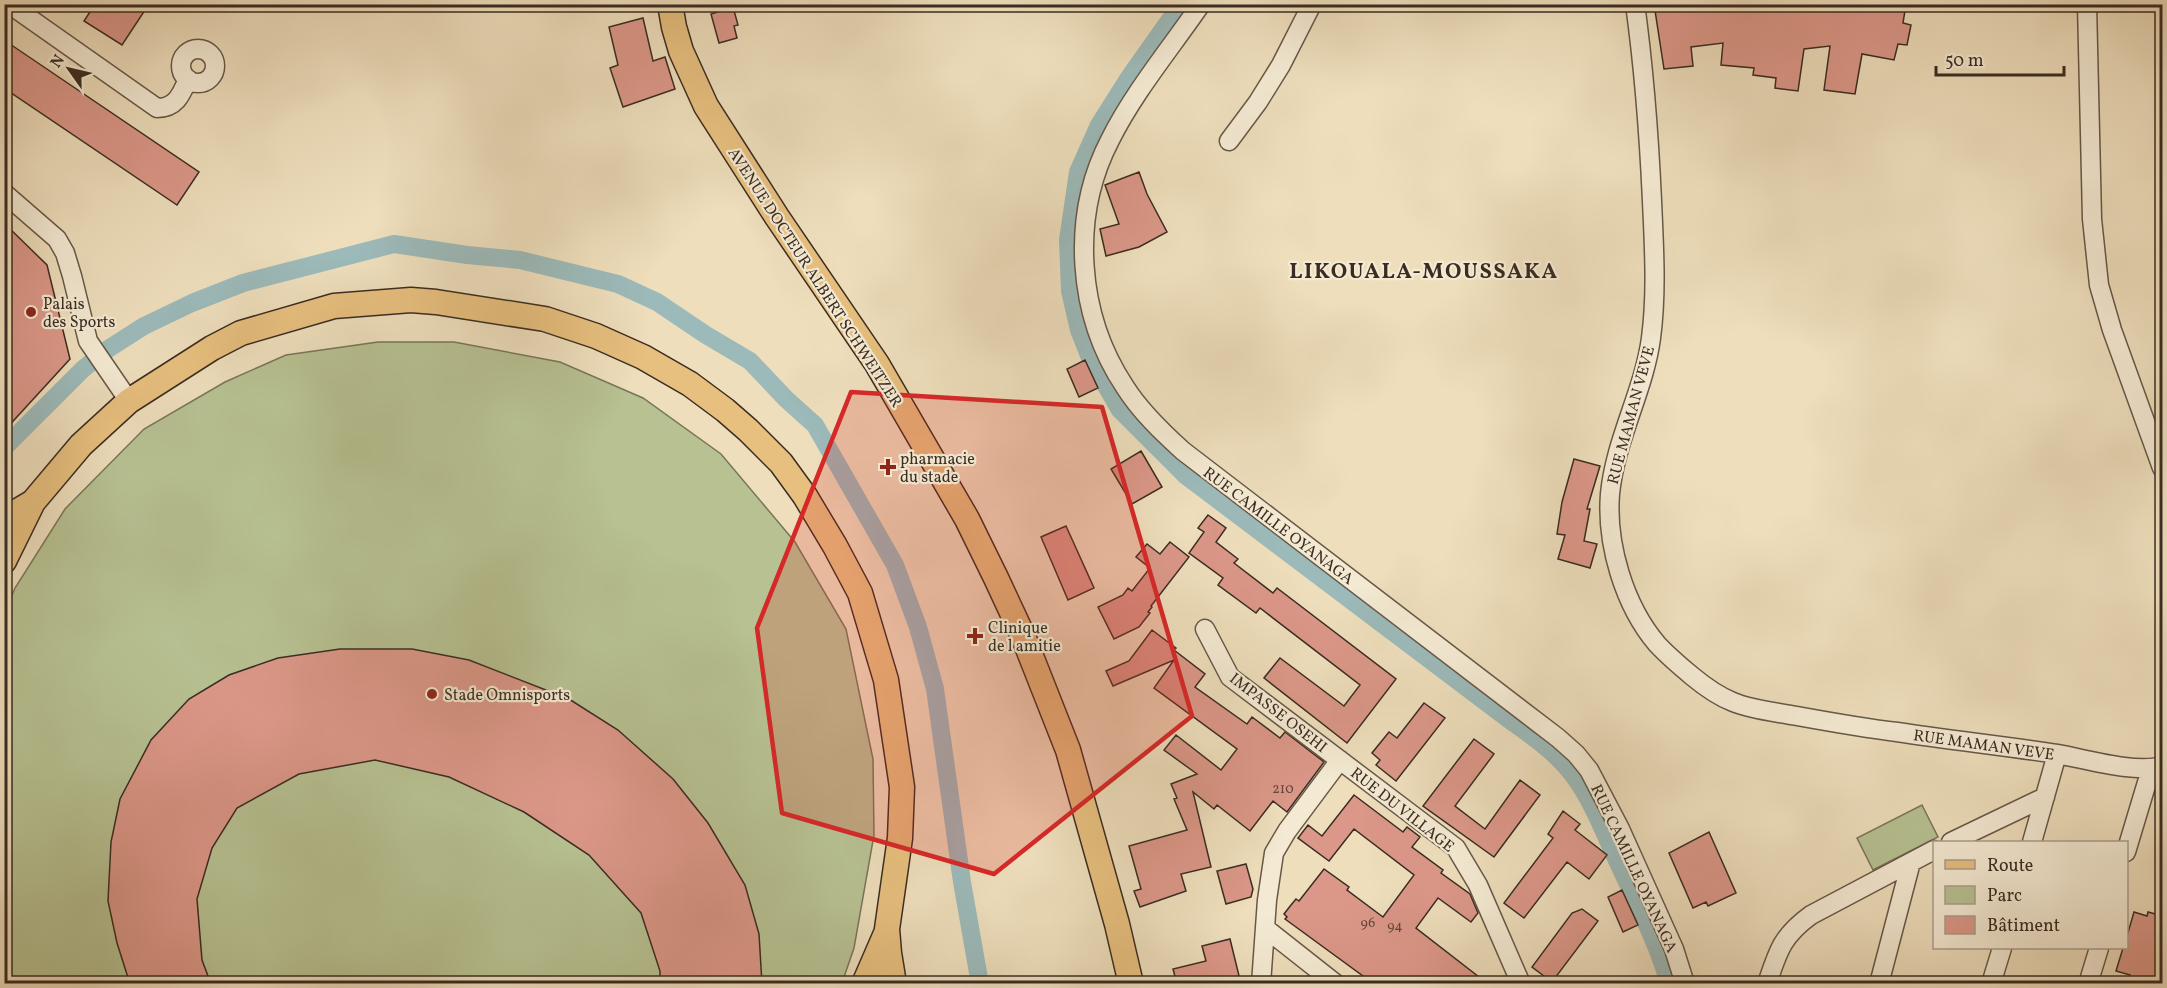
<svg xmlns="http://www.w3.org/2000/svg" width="2167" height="988" font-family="Vollkorn,serif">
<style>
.green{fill:#b7c192;stroke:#78765a;stroke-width:1.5}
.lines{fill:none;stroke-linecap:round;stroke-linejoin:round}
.canal{stroke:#9cbaba;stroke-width:18}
.building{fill:#db9788;stroke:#3a2c22;stroke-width:1.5}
.minor-casing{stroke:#675848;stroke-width:21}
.major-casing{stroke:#3a2c22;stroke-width:27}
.minor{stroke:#f4ead3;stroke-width:18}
.major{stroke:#e7bf7e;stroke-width:24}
.marked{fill:#d62828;fill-opacity:0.2;stroke:#d62828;stroke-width:4.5;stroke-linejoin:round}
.poi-dot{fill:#8f2418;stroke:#f4ead3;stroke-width:2}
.labels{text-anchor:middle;stroke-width:4.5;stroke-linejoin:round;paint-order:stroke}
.number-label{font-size:14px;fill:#62473c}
.street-label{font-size:16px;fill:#3a2c22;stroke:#f4ead3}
.poi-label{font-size:16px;fill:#3a2c22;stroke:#f4ead3;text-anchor:start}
.district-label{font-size:22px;font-weight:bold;letter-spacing:1.5px;fill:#3a2c22;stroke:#f4ead3}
</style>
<rect width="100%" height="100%" fill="#eedebc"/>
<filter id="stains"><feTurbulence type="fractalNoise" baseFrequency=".00333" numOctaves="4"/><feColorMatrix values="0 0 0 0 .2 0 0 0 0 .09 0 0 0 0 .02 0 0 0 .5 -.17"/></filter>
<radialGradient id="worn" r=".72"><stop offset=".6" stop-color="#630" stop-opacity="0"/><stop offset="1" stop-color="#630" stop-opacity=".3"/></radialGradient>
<!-- green -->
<path class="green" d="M378,342H454L560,362L643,398L721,454L795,542L846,629L873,759L874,835L854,948L842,983L5,984L4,614L15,588L65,509L144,429L225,382L286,355Z
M1922,805L1938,837L1873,870L1857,838Z"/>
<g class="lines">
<!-- canal -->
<path class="canal" d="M1181,4L1128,79L1099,125L1078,172L1068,240L1070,291L1079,330L1090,358L1120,410L1185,475L1507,718C1530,735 1556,752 1573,775C1594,803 1606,838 1621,869C1638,906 1658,944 1669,984
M4,448L83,369L108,349L144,326L192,303L243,283L394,244L467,255L520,260L618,284L657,302L706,335L750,361L786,399L815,425L895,565L918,627L935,689L962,882L980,984"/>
</g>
<!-- building -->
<path class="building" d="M95,4H149L122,45L84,21Z
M1654,4H1906L1903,23L1911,25L1907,45L1898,44L1894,60L1862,54L1855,94L1824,90L1830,46L1804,49L1798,91L1775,88L1776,78L1753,75L1754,68L1721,65L1723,43L1691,47L1693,66L1664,69Z
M733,7L738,25L734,26L737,38L719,43L711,14Z
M643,18L653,61L665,57L675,89L623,107L610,68L618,65L609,27Z
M4,40L199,172L177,205L4,88Z
M1139,172L1147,194L1167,232L1139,247L1106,256L1100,229L1119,224L1105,185Z
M4,223L47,265L70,359L4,431Z
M1085,360L1098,388L1079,397L1067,369Z
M1141,451L1162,487L1132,504L1111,469Z
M1574,459L1600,466L1587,509H1590L1584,541L1597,544L1590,568L1558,559L1565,535L1557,534L1562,502Z
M1208,515L1226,528L1216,542L1238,559L1234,563L1273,593L1277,588L1396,679L1347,743L1264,678L1280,658L1344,706L1360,685L1260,608L1256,613L1218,585L1223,578L1189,553L1204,532L1198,528Z
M1066,526L1094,588L1068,600L1041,537Z
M1170,542L1189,557L1151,606L1152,607L1148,612L1150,613L1139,627L1114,639L1098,607L1123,595L1128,588L1132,591L1150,568L1136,557L1147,544L1160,554Z
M1152,630L1176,648L1174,650L1205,674L1195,687L1247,724L1252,717L1280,738L1285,732L1324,762L1287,812L1273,801L1250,831L1217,805L1214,809L1193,792L1211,867L1181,874L1186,891L1140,907L1134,891L1141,889L1129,846L1187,830L1174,799L1177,798L1171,784L1197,774L1164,750L1176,735L1221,770L1237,749L1154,688L1174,660L1113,686L1106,671L1129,661Z
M340,649H412L469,660L569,699L618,730L673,779L708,823L745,885L759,934L762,984H660V971L641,913L589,855L524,812L449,777L375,760L299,774L237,808L212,848L197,899L202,960L211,984H130L117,943L108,901L111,842L120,799L151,740L189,699L229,675L278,658Z
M1424,703L1445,718L1396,781L1376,765L1380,760L1372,753L1389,732L1397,738Z
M1474,739L1494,754L1455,806L1485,829L1520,780L1540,795L1494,857L1423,806Z
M1354,795L1403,832L1407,827L1420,837L1412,847L1443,870L1441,873L1470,894L1478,913L1471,922L1438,898L1416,928L1488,984H1374L1285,919L1287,917L1284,914L1291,905L1296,899L1299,901L1324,869L1349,887L1347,890L1383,917L1414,875L1354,829L1329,861L1298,838L1308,825L1322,836Z
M1563,811L1580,824L1575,830L1607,855L1589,879L1567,862L1524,918L1504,903L1553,838L1548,834Z
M1709,832L1736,893L1708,906L1706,902L1693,908L1669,853Z
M1246,864L1253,889L1251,897L1226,904L1217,871Z
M1622,890L1638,925L1623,932L1608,897Z
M1582,909L1598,921L1552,982L1532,967L1572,913Z
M2134,912L2147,916L2148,912L2163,916V977H2160L2158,984H2150L2129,977L2130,975L2116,971L2123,948H2127V936Z
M1230,939L1241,984H1177L1173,969L1206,961L1202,946Z"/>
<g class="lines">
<defs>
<path id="minor" d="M9,4L157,108C176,108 181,95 188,79
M1201,4C1170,49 1134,92 1110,140C1070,217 1077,315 1125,387C1140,411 1162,432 1183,451L1558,738L1576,754L1589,770L1620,829L1674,949L1685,984
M1635,4C1644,69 1649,135 1652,201C1654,247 1657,292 1651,338C1644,391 1615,440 1610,494C1606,544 1624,605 1657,644C1668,656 1680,666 1692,676C1704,686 1718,696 1733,702C1752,710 1776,712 1797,716C1830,722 1863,728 1897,732C1950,740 2004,746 2057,754C2086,759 2135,774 2162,766
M2087,4L2092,219L2099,285L2112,330L2162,468
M181 66a17 17 0 1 1 34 0a17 17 0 1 1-34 0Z
M1229,141L1258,102L1281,65L1312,4
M4,193L57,239L65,253L72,276L88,341L129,401
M1205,629L1230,677L1456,848L1478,885L1521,984
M1951,842L2045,797
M2032,842L2057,754
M2126,852L2151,769
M1265,928L1336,984
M1261,984L1267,900L1274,853L1287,831L1340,760
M1767,984C1778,951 1782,936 1811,915L1934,850
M1879,984L1911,862
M1991,984L2002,948
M2088,984L2099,948"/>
<path id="major" d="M670,4L674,27L681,51L706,106L777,217L877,364L967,519L996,578L1023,636L1068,750L1117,924L1131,984
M4,519L33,502
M4,561L33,502L81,445L129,401L212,348L241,333L334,306L411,300L436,302L545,319L596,336L643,357L690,384L725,410L748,430L781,463L805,496L835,546L860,593L886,680L902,787L900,838L887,929L889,953L894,984
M864,984L887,931"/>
</defs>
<!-- minor casing -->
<use href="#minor" class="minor-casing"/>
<!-- major casing -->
<use href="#major" class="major-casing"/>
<!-- minor -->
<use href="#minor" class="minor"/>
<!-- major -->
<use href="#major" class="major"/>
</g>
<!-- marked area -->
<path class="marked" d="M851,392L1102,407L1192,716L994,874L782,813L757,628Z"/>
<!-- markers -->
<g class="poi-dot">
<circle cx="31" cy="312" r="6"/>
<path d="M885 458h6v6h6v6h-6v6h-6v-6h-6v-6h6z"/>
<path d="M972 627h6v6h6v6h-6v6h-6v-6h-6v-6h6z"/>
<circle cx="432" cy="694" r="6"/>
</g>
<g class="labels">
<!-- number labels -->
<g class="number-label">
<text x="1283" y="793">210</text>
<text x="1368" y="927">96</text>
<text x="1395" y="930">94</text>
</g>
<!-- street labels -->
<g class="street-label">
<text transform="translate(816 277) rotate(57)" y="6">AVENUE DOCTEUR ALBERT SCHWEITZER</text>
<text transform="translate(1630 415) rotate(-75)" y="6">RUE MAMAN VEVE</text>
<text transform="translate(1279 525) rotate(37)" y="6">RUE CAMILLE OYANAGA</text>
<text transform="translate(1279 712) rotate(38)" y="6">IMPASSE OSEHI</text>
<text transform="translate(1984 744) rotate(8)" y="6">RUE MAMAN VEVE</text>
<text transform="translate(1403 809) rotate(38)" y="6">RUE DU VILLAGE</text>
<text transform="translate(1635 868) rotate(65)" y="6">RUE CAMILLE OYANAGA</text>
</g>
<!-- poi labels -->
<g class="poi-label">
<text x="43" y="309">Palais<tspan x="43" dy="18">des Sports</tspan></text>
<text x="900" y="464">pharmacie<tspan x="900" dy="18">du stade</tspan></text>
<text x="988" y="633">Clinique<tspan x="988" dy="18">de l amitie</tspan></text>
<text x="444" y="700">Stade Omnisports</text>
</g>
<!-- district labels -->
<g class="district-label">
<text x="1424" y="278">LIKOUALA-MOUSSAKA</text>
</g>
</g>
<!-- margin -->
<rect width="2167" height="988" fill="none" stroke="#eedebc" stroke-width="24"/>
<rect x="6" y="6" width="2155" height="976" fill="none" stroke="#3a2c22" stroke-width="3"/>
<rect x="12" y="12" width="2143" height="964" fill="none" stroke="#3a2c22" stroke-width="1.5"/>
<!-- legend -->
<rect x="1933" y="841" width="195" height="108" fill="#f4ead3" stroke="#aa9e8c" stroke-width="1.5"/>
<rect x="1945" y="860" width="30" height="9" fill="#e7bf7e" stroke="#aa9e8c" stroke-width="1.5"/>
<text x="1987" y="871" font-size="18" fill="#3a2c22">Route</text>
<rect x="1945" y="886" width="30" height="18" fill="#b7c192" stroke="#aa9e8c" stroke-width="1.5"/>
<text x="1987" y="901" font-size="18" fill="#3a2c22">Parc</text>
<rect x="1945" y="916" width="30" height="18" fill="#db9788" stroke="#aa9e8c" stroke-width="1.5"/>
<text x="1987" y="931" font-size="18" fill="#3a2c22">Bâtiment</text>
<!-- north arrow -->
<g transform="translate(69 69) rotate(304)" stroke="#f4ead3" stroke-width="4.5" paint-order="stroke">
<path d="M0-4.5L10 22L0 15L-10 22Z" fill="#3a2c22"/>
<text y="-9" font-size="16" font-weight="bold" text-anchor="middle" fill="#3a2c22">N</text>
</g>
<!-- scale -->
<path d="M1936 66v9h128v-9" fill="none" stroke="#3a2c22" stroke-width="3"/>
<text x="1945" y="66" font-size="18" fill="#3a2c22" stroke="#f4ead3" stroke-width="4.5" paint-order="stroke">50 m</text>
<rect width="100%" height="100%" filter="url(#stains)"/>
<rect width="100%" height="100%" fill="url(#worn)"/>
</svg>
